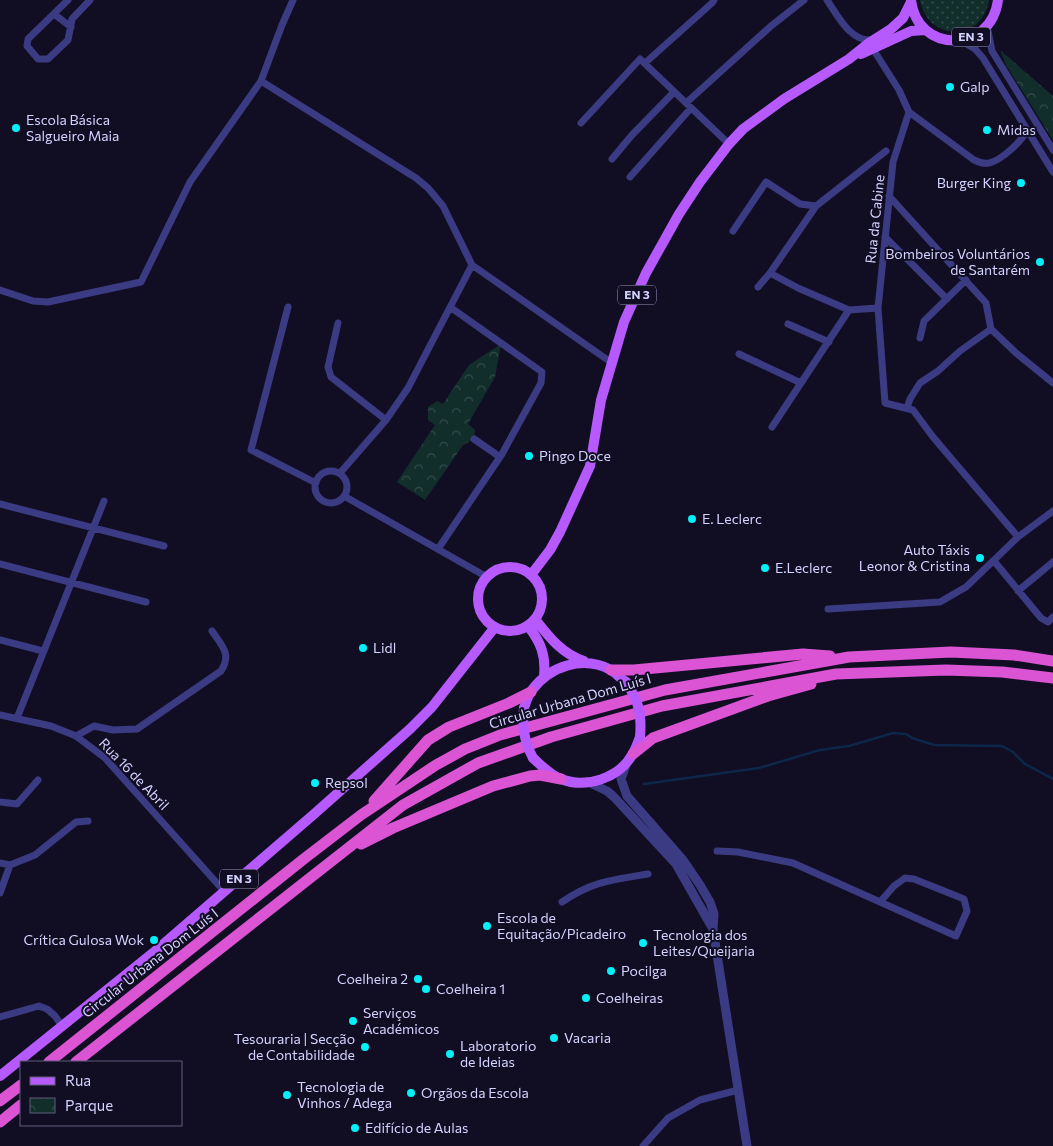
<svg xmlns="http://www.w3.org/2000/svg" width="1053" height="1146" font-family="Commissioner,sans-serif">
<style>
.grass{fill:url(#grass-dots)}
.park{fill:url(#park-crowns)}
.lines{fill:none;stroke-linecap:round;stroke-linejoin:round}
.stream{stroke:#0d2749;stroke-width:2.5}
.minor{stroke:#3a3b82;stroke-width:7}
.tertiary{stroke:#3a3b82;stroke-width:9}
.primary{stroke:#b75afd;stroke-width:10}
.trunk{stroke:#da54d4;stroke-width:11}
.primary-bridge{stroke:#b75afd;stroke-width:10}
.poi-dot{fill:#02f0fa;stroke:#110e24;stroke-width:2}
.labels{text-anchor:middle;stroke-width:4;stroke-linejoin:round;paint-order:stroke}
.shield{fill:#110e24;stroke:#9a97bd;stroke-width:1}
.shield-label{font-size:12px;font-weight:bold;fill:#d4d2ff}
.poi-label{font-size:14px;fill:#d4d2ff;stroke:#110e24;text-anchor:start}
.street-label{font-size:14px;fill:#d4d2ff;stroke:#110e24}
</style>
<defs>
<pattern id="grass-dots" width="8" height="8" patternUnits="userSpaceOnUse" patternTransform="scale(1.25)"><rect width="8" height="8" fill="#122e2b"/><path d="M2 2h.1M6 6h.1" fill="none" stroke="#344b4b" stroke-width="1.8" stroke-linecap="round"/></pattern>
<pattern id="park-crowns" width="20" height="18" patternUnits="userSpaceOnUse" patternTransform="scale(1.25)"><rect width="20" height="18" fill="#122e2b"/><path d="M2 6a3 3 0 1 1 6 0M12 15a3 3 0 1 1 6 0" fill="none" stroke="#344b4b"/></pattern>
</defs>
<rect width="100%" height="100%" fill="#110e24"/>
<!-- grass -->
<path class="grass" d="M920,0H989C983,42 927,42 920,0Z"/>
<!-- park -->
<path class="park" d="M1000,50L1053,96V140L1006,65Z
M501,344L495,377L468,424L475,430L474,439L463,445L425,500L397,482L435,425L428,420V407L437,401L443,404L469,365Z"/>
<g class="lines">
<!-- stream -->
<path class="stream" d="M644,784L759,768L820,750L849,746L893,733L906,734L912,738L934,745L1002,746L1013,752L1025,764L1053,779"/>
<!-- minor -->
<path class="minor" d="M68,0L28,39L27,46L38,59H48L68,40L72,19L90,0
M827,0C838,16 850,42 873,40
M54,14L71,27
M987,26L992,51L1053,150
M960,40L975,49L983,58L1053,172
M873,49L899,90L909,112L893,162L878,308L885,403L913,410L933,437L1018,537
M645,63L712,3L714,0
M261,81L416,178L428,188L443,206L472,265L612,363
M686,103L771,26L804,0
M909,112L974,160C978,162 984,164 989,163C1002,160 1022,141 1027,130
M581,123L640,59L729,144
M612,159L632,135L674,92
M630,177L691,108
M889,196L986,303L991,329L1016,353L1053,383
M733,231L766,182L800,204L816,206
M885,237L947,299
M770,273L798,288L849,310L878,308
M758,287L770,273L816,206L886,151
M0,290L33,301L48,302L141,282L190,182L261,81L282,25L293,0
M288,307L251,450L316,483
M338,323L328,367L331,377L386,420
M788,324L829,342
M920,338L924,321L966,280
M739,354L801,383
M907,408L910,399L920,383L938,371L960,351L991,329
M772,427L849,310
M474,439L500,457
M315 487a16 16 0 1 1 32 0a16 16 0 1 1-32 0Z
M340,473L386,420L408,388L472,265
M344,496L487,577
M0,504L164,546
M438,549L502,454L541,383L542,372L450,307
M994,561L1041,618L1048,622L1053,617
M0,564L146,602
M1018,591L1053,562
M828,609L940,602L966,587L1018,537L1053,511
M0,640L43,651
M0,715L51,726L76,736L105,758L224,891
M17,718L104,501
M76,736L94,726L113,730L137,729L221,671C232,654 222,646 212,631
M0,802L17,804L38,780
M717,851L738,852L793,863L956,936L967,911L964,899L914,879L905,878L894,886L880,902
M0,863L10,865L35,855L76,822L88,821
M0,893L10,865
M562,902C593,881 612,880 648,874
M0,1017L39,1006L47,1009L55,1016L62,1026
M643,1146L668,1118L700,1100L738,1090"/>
<!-- tertiary -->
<path class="tertiary" d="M627,762L621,779L627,796L683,860L700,885L710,902L714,914L713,929L747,1146
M588,782L607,791L614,797L676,864L713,929"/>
<!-- primary -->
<path class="primary" d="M911,0C917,54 991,54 998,0
M861,54L911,31L926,30
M478 599a32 32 0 1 1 64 0a32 32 0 1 1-64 0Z
M531,575L550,550L560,532L590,466L601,400L624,322L646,273L679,214L700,182L729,144L743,129L784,99L849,59L869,43L891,29L903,18L911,2
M535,619C549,637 562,654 584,661
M528,626C541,642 546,656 544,676
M524,708C526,702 528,695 532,690C550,666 583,655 611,670C616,673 621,679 626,682
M533,758C542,766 550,775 561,779C586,789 619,778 632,755C636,749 638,742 640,737
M0,1076L153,953L313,815L410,729L432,707L495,627"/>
<!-- trunk -->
<path class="trunk" d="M611,670H634L803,654L830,656
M633,754L653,738L768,696L811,684
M374,801L428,740L449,727L509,703L531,692
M361,844L393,828L493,786L530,776L540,775L561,779
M49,1062L305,858L361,815L436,765L465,749L500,735L665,690L849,657L951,652L1014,655L1053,661
M76,1062L403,805L478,763L551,737L662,706L836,674L946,670L1002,672L1053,678
M0,1101L21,1085
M0,1122L21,1105"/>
<!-- primary-bridge -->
<path class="primary-bridge" d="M626,682C639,702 642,713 640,737
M524,708C522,727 524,741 533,758"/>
</g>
<!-- markers -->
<g class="poi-dot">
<circle cx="950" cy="87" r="5"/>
<circle cx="16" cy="128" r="5"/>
<circle cx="987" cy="130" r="5"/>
<circle cx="1021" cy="183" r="5"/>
<circle cx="1040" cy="262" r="5"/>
<circle cx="529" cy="456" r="5"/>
<circle cx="692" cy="519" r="5"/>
<circle cx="980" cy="558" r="5"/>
<circle cx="765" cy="568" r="5"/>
<circle cx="363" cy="648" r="5"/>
<circle cx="315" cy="783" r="5"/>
<circle cx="487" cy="926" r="5"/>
<circle cx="154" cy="940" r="5"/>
<circle cx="643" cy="943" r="5"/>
<circle cx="611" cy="971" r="5"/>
<circle cx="418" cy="979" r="5"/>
<circle cx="426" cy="989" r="5"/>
<circle cx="586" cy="998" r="5"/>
<circle cx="353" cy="1021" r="5"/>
<circle cx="554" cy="1038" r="5"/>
<circle cx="365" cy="1047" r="5"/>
<circle cx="450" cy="1054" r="5"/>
<circle cx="411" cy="1093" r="5"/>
<circle cx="287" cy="1095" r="5"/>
<circle cx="355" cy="1128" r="5"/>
</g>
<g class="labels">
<!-- shield labels -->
<g class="shield">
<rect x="952" y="27.5" width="38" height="19" rx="4"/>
<rect x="618" y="285.5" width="38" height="19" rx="4"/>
<rect x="220" y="869.5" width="38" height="19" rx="4"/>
</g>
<g class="shield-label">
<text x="971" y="41">EN 3</text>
<text x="637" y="299">EN 3</text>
<text x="239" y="883">EN 3</text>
</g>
<!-- poi labels -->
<g class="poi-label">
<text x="960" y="92">Galp</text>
<text x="26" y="125">Escola Básica<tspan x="26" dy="16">Salgueiro Maia</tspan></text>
<text x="997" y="135">Midas</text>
<text x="1011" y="188" text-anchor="end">Burger King</text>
<text x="1030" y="259" text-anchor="end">Bombeiros Voluntários<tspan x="1030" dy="16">de Santarém</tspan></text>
<text x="539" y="461">Pingo Doce</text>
<text x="702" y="524">E. Leclerc</text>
<text x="970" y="555" text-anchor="end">Auto Táxis<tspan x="970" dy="16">Leonor &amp; Cristina</tspan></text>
<text x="775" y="573">E.Leclerc</text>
<text x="373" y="653">Lidl</text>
<text x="325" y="788">Repsol</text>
<text x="497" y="923">Escola de<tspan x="497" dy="16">Equitação/Picadeiro</tspan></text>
<text x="653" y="940">Tecnologia dos<tspan x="653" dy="16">Leites/Queijaria</tspan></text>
<text x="144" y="945" text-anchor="end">Crítica Gulosa Wok</text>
<text x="621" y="976">Pocilga</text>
<text x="408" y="984" text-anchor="end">Coelheira 2</text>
<text x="436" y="994">Coelheira 1</text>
<text x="596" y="1003">Coelheiras</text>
<text x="363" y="1018">Serviços<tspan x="363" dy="16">Académicos</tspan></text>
<text x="564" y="1043">Vacaria</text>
<text x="355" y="1044" text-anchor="end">Tesouraria | Secção<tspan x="355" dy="16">de Contabilidade</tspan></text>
<text x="460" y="1051">Laboratorio<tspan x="460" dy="16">de Ideias</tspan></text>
<text x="297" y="1092">Tecnologia de<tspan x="297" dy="16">Vinhos / Adega</tspan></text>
<text x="421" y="1098">Orgãos da Escola</text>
<text x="365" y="1133">Edifício de Aulas</text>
</g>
<!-- street labels -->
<g class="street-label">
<text transform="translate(875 219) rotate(-84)" y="5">Rua da Cabine</text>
<text transform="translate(570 701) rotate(-16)" y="5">Circular Urbana Dom Luís I</text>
<text transform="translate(134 774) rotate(46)" y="5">Rua 16 de Abril</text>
<text transform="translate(150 963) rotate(-38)" y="5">Circular Urbana Dom Luís I</text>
</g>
</g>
<!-- legend -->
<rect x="20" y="1061" width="162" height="65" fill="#110e24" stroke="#5f5c7c"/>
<rect x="30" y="1077" width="25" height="8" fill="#b75afd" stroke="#5f5c7c"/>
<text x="65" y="1086" font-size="15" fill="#d4d2ff">Rua</text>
<rect x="30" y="1098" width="25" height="15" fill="url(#park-crowns)" stroke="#5f5c7c"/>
<text x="65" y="1111" font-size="15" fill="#d4d2ff">Parque</text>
</svg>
